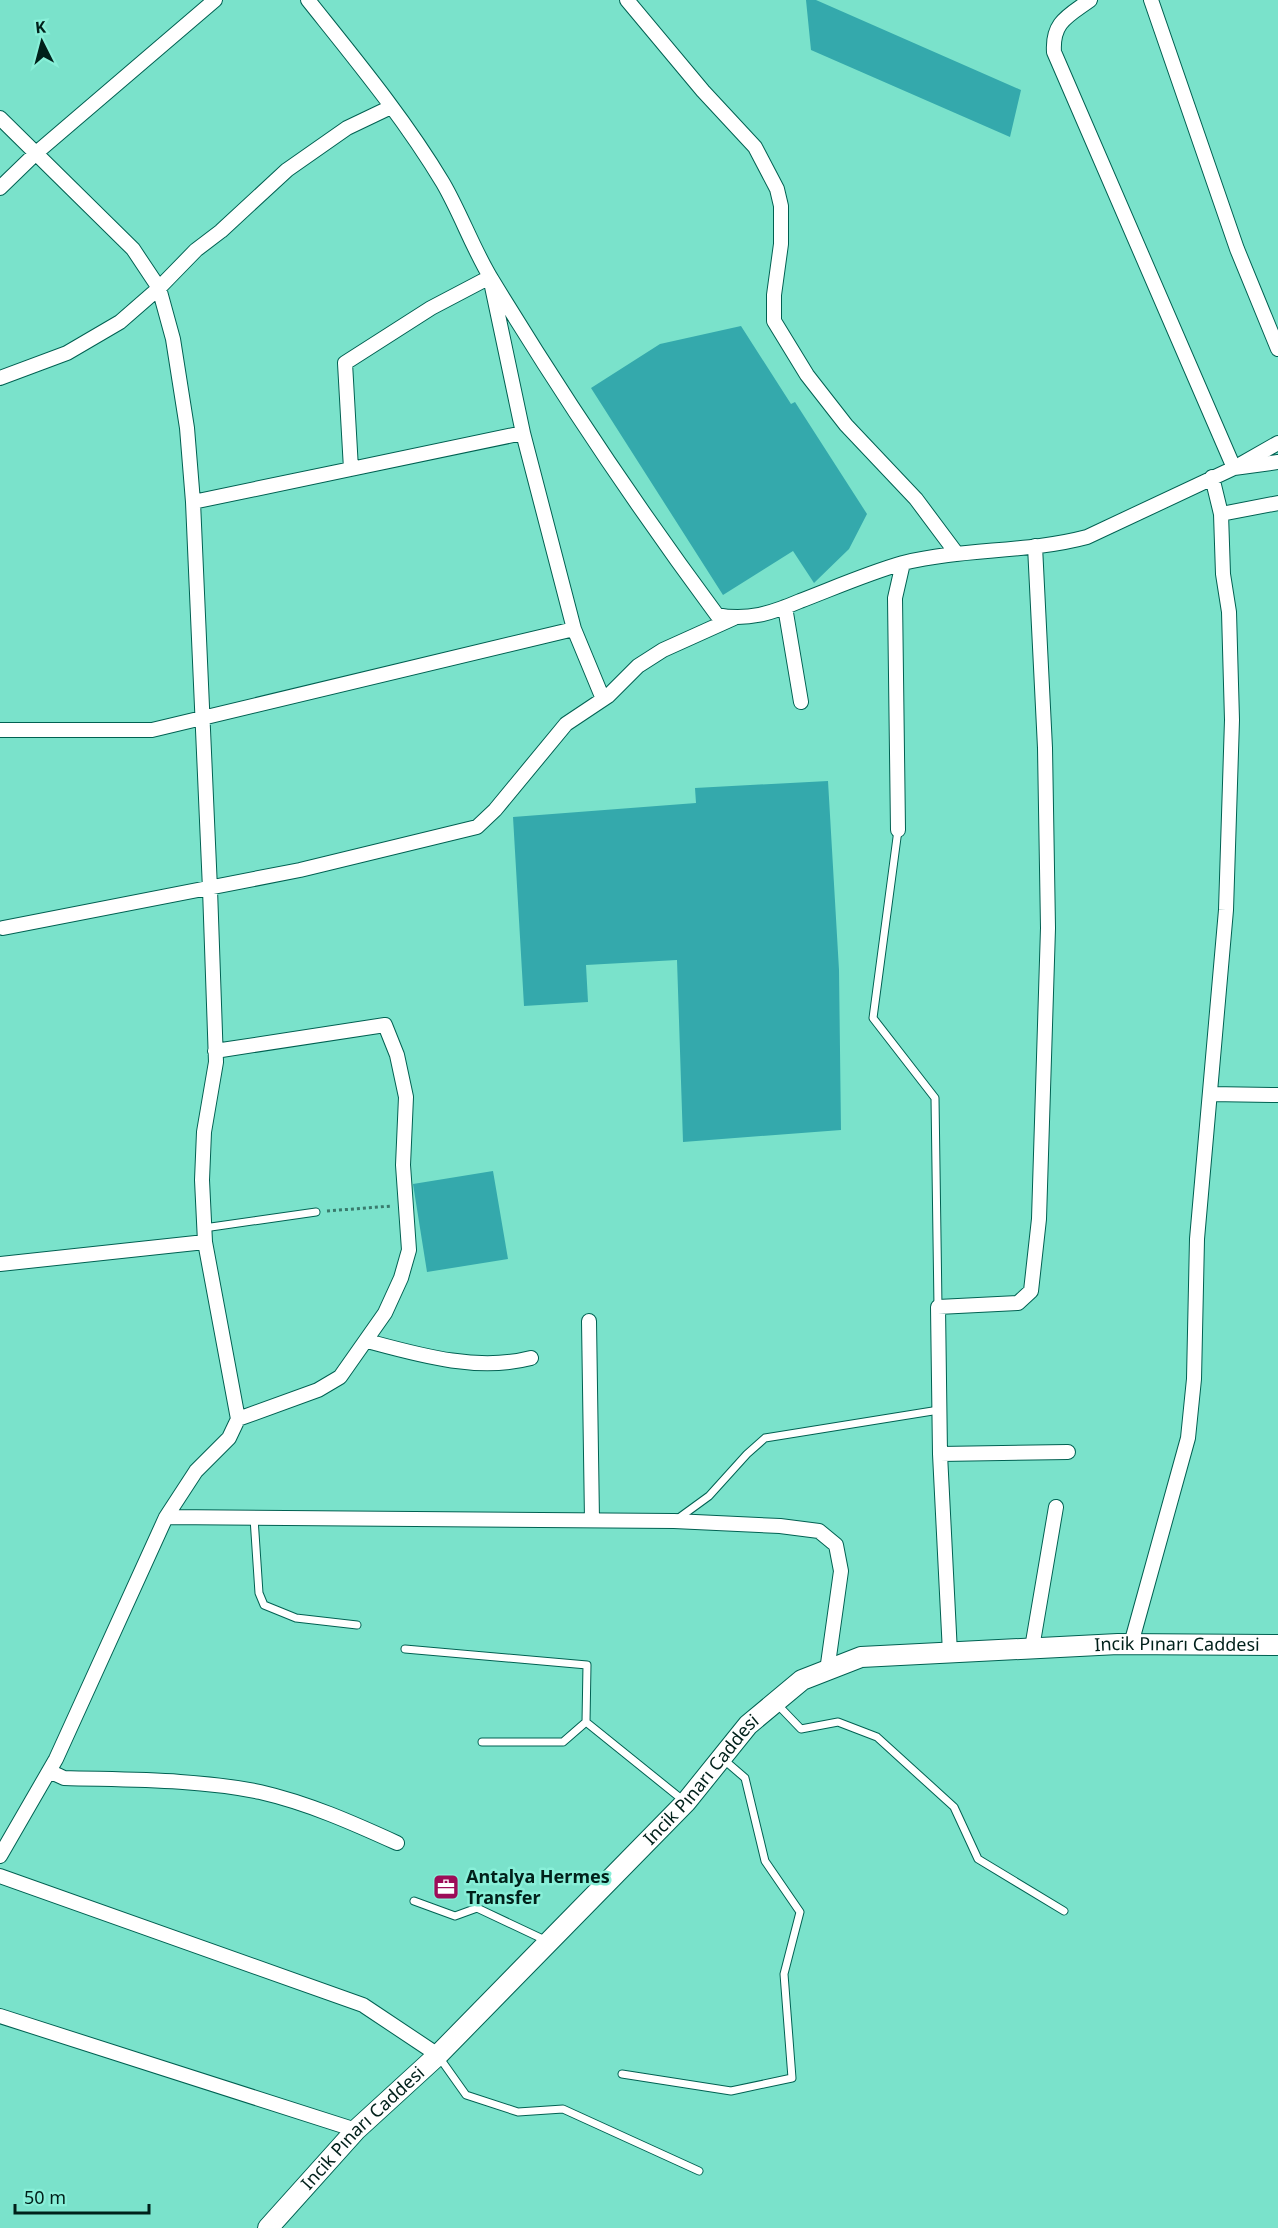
<svg xmlns="http://www.w3.org/2000/svg" width="1278" height="2228" font-family="'Noto Sans',sans-serif">
<style>
.building{fill:#34a9ac}
.lines{fill:none;stroke-linecap:round;stroke-linejoin:round}
.lane-casing{stroke:#006152;stroke-width:9}
.street-casing{stroke:#006152;stroke-width:16}
.secondary-casing{stroke:#006152;stroke-width:22}
.path{stroke:#397b6d;stroke-width:3;stroke-dasharray:3 3;stroke-linecap:butt}
.lane{stroke:#fff;stroke-width:7}
.street{stroke:#fff;stroke-width:14}
.secondary{stroke:#fff;stroke-width:20}
.labels{text-anchor:middle;stroke-width:5;stroke-linejoin:round;paint-order:stroke}
.street-label{font-size:18px;fill:#00201a;stroke:#88efd8}
.poi-label{font-size:18px;font-weight:bold;fill:#00201a;stroke:#88efd8;text-anchor:start}
</style>
<rect width="100%" height="100%" fill="#7ae2cb"/>
<!-- building -->
<path class="building" d="M806,0H816L1021,90L1010,137L811,50Z
M741,326L791,404L795,402L867,514L849,549L814,583L793,551L723,595L591,388L660,344Z
M828,781L839,970L841,1130L683,1142L677,960L586,965L588,1002L524,1006L513,817L696,803L695,788Z
M493,1171L508,1259L427,1272L413,1184Z"/>
<g class="lines">
<defs>
<path id="lane" d="M898,830L873,1018L935,1098L938,1307
M204,1228L316,1212
M254,1518L259,1593L264,1605L296,1618L357,1625
M676,1520L709,1496L747,1454L765,1438L939,1410
M405,1649L587,1665L586,1722L684,1801
M777,1704L801,1729L838,1722L877,1737L954,1807L978,1859L1064,1911
M482,1742H563L586,1722
M414,1901L455,1916L477,1908L547,1941
M439,2057L466,2095L518,2112L563,2109L699,2171
M622,2074L731,2091L792,2078L784,1974L800,1912L765,1861L745,1778L723,1759"/>
<path id="street" d="M308,0C355,59 404,118 443,183C461,214 473,249 492,280C562,395 637,507 717,615C748,621 772,613 800,601C834,588 868,573 903,563C963,548 1027,553 1087,537L1234,468L1278,443
M627,0L703,91L755,147L777,189L781,206V244L774,295V321L807,375L846,425L916,499L957,554
M1090,0C1068,16 1052,22 1054,52L1234,468L1278,462
M1151,0L1237,249L1278,349
M0,118L133,249L159,288L173,339L187,428L193,502L210,889L216,1062L204,1132L202,1180L205,1242L238,1419L229,1438L196,1471L166,1517L56,1759L0,1856
M0,188L35,154L215,0
M0,378L67,353L120,322L159,288L196,250L221,231L287,170L347,128L391,107
M351,469L523,433
M193,502L351,469L345,363L431,308L490,277L523,433L574,629L603,699
M1221,514L1278,503
M785,607L801,702
M0,730H152L574,629
M898,830L895,598L903,563
M3,928L300,870L477,827L495,810L566,724L608,696L638,666L663,650L734,618
M215,1051L385,1025L397,1055L406,1097L403,1165L409,1250L401,1278L385,1313L340,1377L318,1390L238,1419
M1210,1094L1278,1095
M0,1264L205,1242
M589,1321L592,1520
M367,1341C419,1355 477,1372 531,1358
M940,1454L1068,1452
M166,1517L674,1521L780,1526L819,1531L836,1545L841,1571L827,1671
M1131,1644L1188,1438L1194,1379L1197,1239L1226,910L1232,720L1229,612L1223,574L1221,514L1212,477
M1032,1648L1056,1507
M950,1653L940,1454L938,1307L1018,1303L1031,1291L1039,1219L1048,928L1045,748L1035,546
M49,1771L64,1778C130,1780 196,1779 260,1792C308,1803 353,1823 397,1843
M0,1876L363,2005L438,2055
M0,2016L356,2130"/>
<g id="secondary">
<path id="s1" d="M268,2228L356,2130L438,2055L686,1802L748,1725L802,1680L861,1657L1118,1644L1278,1645"/>
</g>
</defs>
<!-- lane casing -->
<use href="#lane" class="lane-casing"/>
<!-- street casing -->
<use href="#street" class="street-casing"/>
<!-- secondary casing -->
<use href="#secondary" class="secondary-casing"/>
<!-- path -->
<path class="path" d="M327,1211L392,1206"/>
<!-- lane -->
<use href="#lane" class="lane"/>
<!-- street -->
<use href="#street" class="street"/>
<!-- secondary -->
<use href="#secondary" class="secondary"/>
</g>
<!-- icons -->
<defs>
<symbol id="office-square" viewBox="-11 -11 22 22"><rect x="-9" y="-9" width="18" height="18" rx="4" fill="#9d0c58" stroke="#88efd8"/><path d="M-6-3h4V-5.5h4V-3h4V5H-6ZM-1-4.5V-3h2v-1.5ZM-6 0V1H6V0Z" fill="#fff"/></symbol>
</defs>
<g fill-rule="evenodd">
<use href="#office-square" x="431" y="1872" width="30" height="30"/>
</g>
<g class="labels">
<!-- street labels -->
<g class="street-label">
<text dy="6" stroke="none"><textPath href="#s1" startOffset="1146">Incik Pınarı Caddesi</textPath></text>
<text dy="6" stroke="none"><textPath href="#s1" startOffset="624">Incik Pınarı Caddesi</textPath></text>
<text dy="6" stroke="none"><textPath href="#s1" startOffset="138">Incik Pınarı Caddesi</textPath></text>
</g>
<!-- poi labels -->
<g class="poi-label">
<text x="466" y="1883">Antalya Hermes<tspan x="466" dy="21">Transfer</tspan></text>
</g>
</g>
<!-- north arrow -->
<g transform="translate(42 42) rotate(354)" stroke="#88efd8" stroke-width="4.5" paint-order="stroke">
<path d="M0-4.5L10 22L0 15L-10 22Z" fill="#00201a"/>
<text y="-9" font-size="16" font-weight="bold" text-anchor="middle" fill="#00201a">K</text>
</g>
<!-- scale -->
<path d="M15 2204v9h134v-9" fill="none" stroke="#00201a" stroke-width="3"/>
<text x="24" y="2204" font-size="18" fill="#00201a" stroke="#88efd8" stroke-width="4.5" paint-order="stroke">50 m</text>
</svg>
